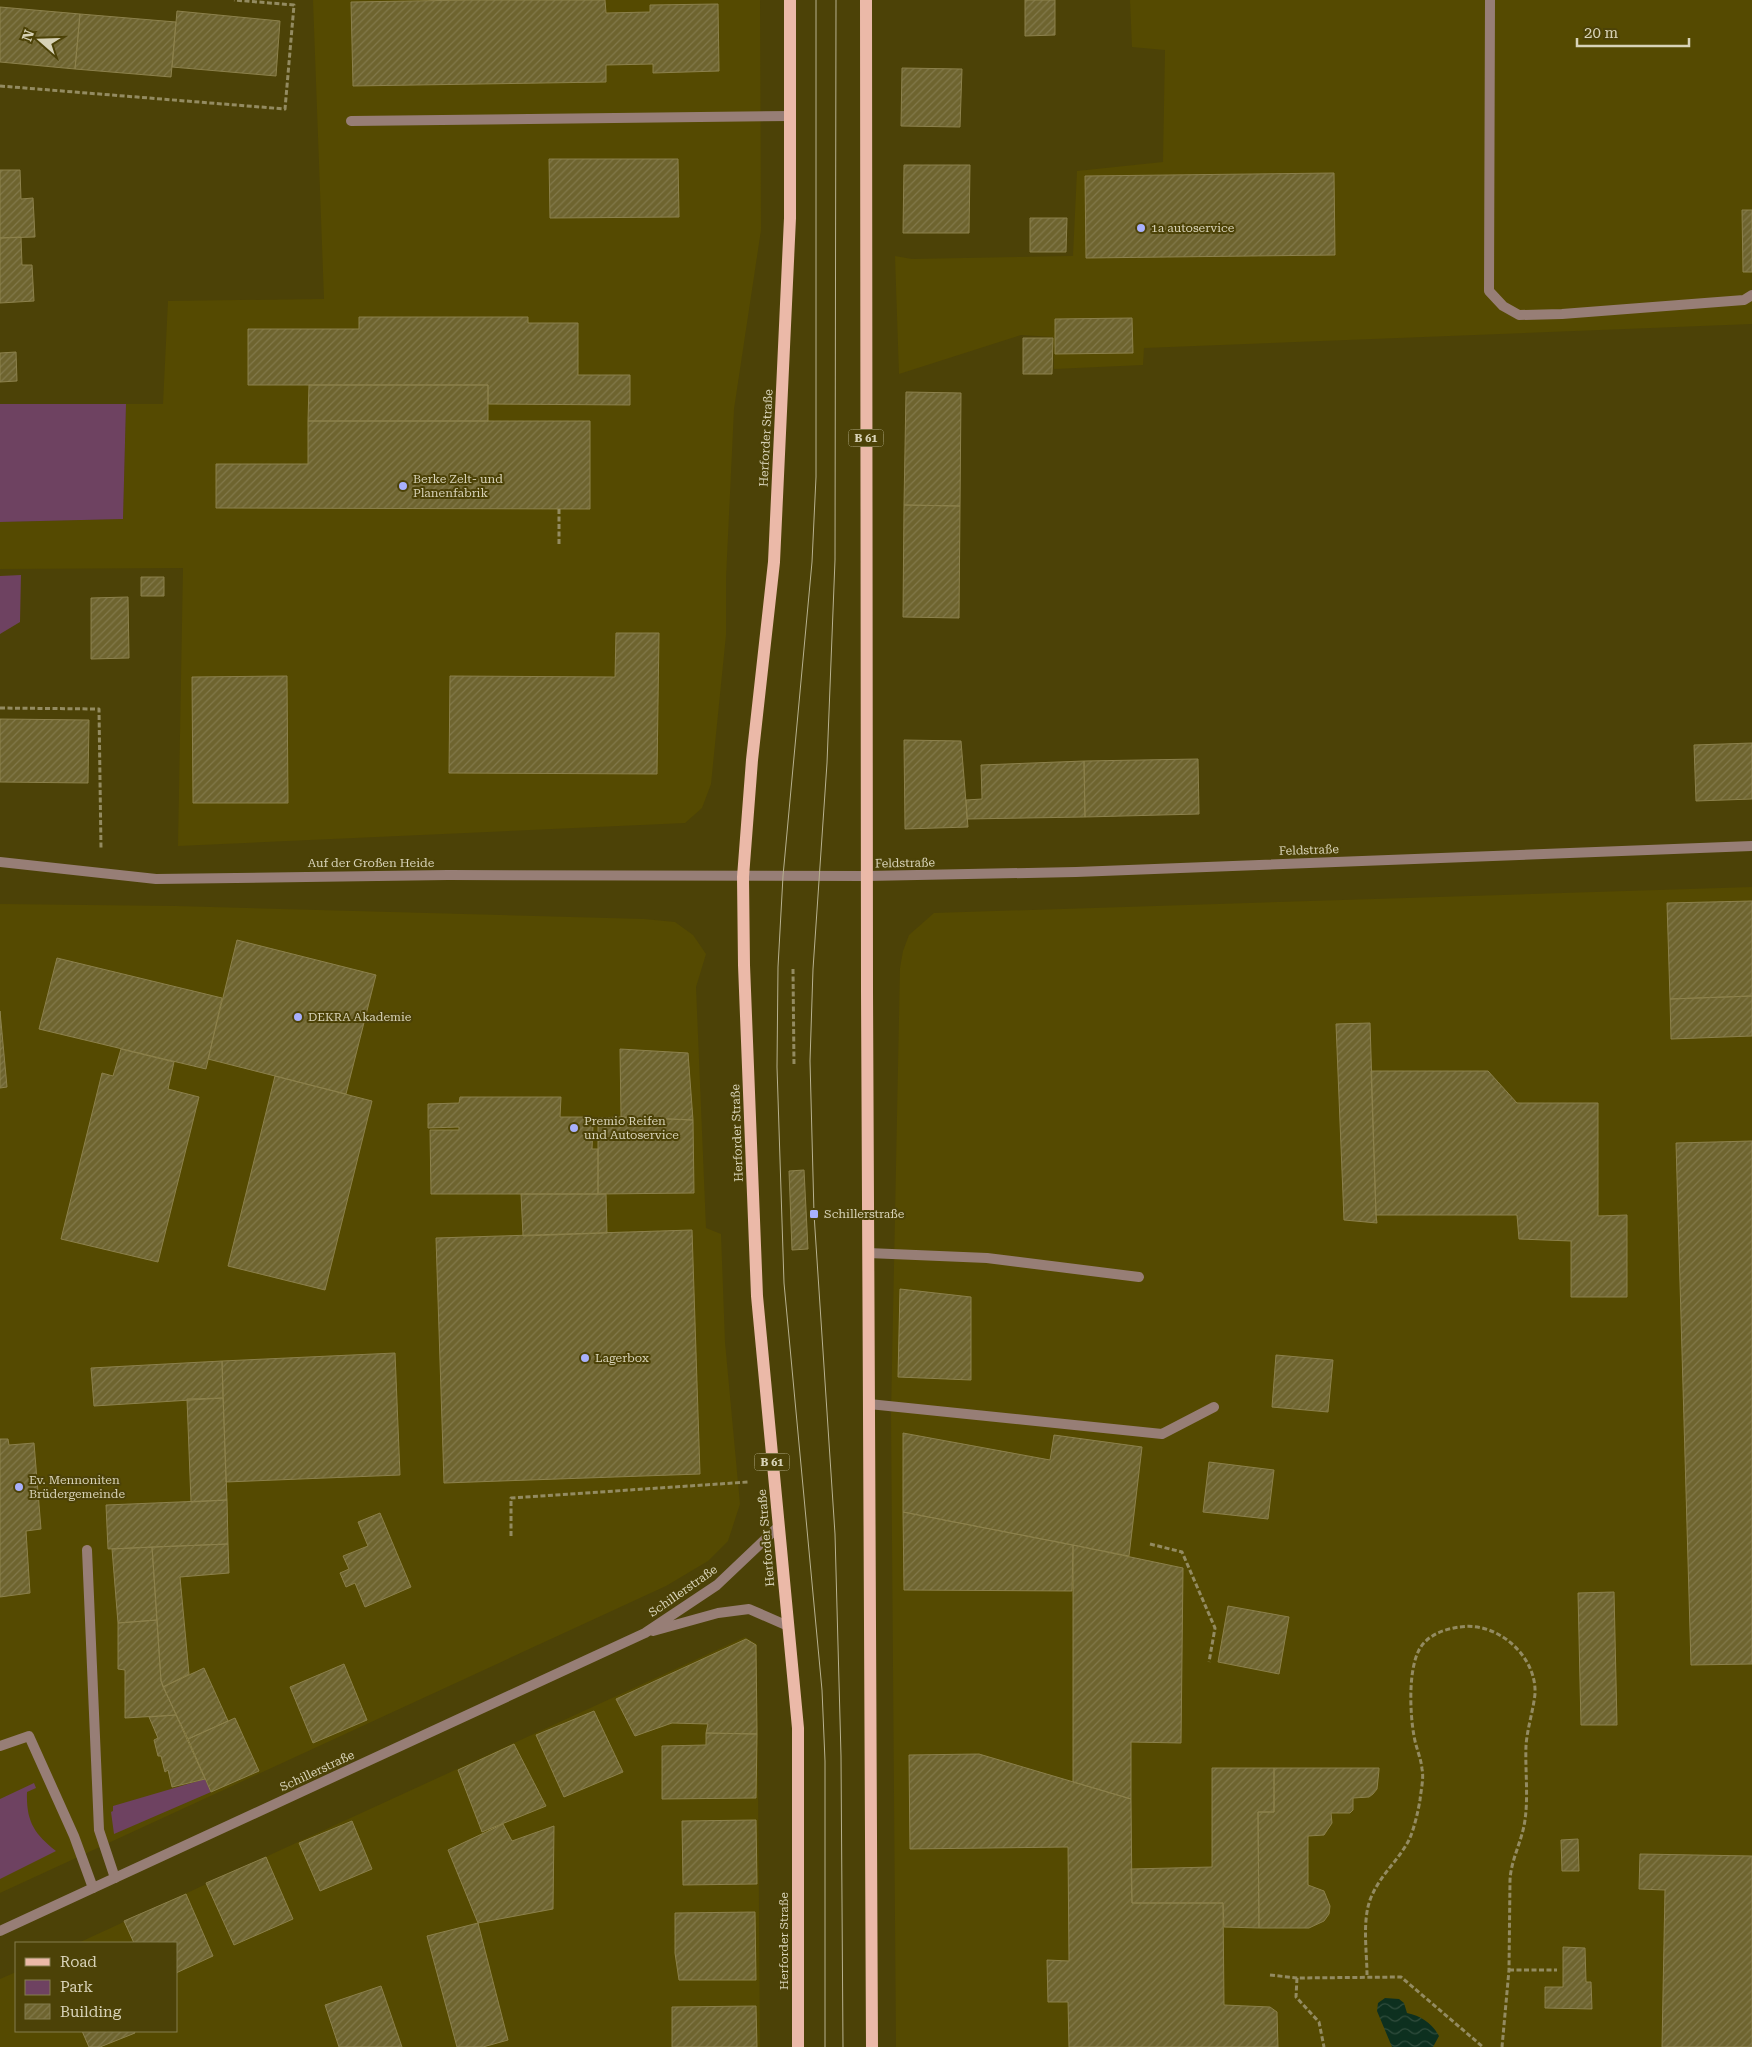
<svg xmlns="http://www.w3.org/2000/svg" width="1752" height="2047" font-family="'Roboto Serif',serif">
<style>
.built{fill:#554a01}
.green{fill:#6e4261}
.water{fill:url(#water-waves)}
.building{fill:url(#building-hatch);stroke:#8c814c}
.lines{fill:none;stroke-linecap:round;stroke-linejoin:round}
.path{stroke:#938b61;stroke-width:3;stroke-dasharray:5 2.5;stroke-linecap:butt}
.service{stroke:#977e76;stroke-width:10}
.minor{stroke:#977e76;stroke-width:10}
.primary{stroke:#ebb9a8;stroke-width:12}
.tram{stroke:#b7b18f;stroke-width:1}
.poi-dot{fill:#a8b0fc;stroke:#4c4207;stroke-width:2}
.labels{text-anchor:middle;stroke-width:4;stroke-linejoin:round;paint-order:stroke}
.shield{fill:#4c4207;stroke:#aea883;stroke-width:1}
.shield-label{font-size:11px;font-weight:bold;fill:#d8d3b8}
.poi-label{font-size:12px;fill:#d8d3b8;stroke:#4c4207;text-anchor:start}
.street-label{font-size:12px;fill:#d8d3b8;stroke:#4c4207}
</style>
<defs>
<pattern id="water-waves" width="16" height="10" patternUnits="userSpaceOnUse" patternTransform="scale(1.25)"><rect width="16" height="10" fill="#0d301f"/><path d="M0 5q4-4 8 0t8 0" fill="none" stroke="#304d3d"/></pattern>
<pattern id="building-hatch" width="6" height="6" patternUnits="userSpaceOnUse" patternTransform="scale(1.25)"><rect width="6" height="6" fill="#6e642f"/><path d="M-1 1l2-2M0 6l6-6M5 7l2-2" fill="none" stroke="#82794b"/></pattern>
</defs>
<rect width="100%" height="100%" fill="#4c4207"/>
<!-- built -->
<path class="built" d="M313,0H760L761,230L734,409L726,578V635L711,784L702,808L685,823L178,846L183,568L0,569V522L123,519L126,404H163L168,301L324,299Z
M1130,0H1752V324L1144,348L1143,365L1054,369L1053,337L1021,335L899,374L895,256L912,259L1073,256L1077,171L1163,162L1165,50L1132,47Z
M1752,887V2047H896L891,1414L900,968L903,951L909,935L934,913Z
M0,904L176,906L644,919L675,922L693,935L706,954L696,987L706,1228L721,1234L725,1342L740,1504L728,1541L708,1561L666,1586L0,1893Z
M745,1637L757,1644L760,2047H0V1979L16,1972V2031H176V1943H78Z"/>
<!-- green -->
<path class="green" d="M0,404H126L123,519L0,522Z
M21,575L20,622L0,634V576Z
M205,1779L211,1792L114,1834L111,1812L113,1811V1806Z
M34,1783L36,1788L27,1792C26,1821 34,1834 56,1851L0,1879V1799Z"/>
<!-- water -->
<path class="water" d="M1385,1998L1399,1999L1404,2003L1407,2013C1421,2016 1432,2023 1439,2036L1433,2047H1392L1377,2011L1378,2003Z"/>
<!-- building -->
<path class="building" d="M471,0H605L606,13L650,12V5L718,4L719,71L653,73V64L606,65V82L353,86L351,2Z
M1025,0H1055V35L1025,36Z
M0,7L80,14L75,69L0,62Z
M177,11L280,21L276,76L172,67Z
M80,14L176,22L171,77L75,69Z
M902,68L962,69L960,127L901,126Z
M549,159H678L679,217L550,218Z
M904,165H970L969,233H903Z
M0,170H20L21,199L33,198L35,237L0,238Z
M1334,173L1335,255L1086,258L1085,176Z
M1742,210H1752V272H1743Z
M1030,218H1067L1066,252H1030Z
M21,237L22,265H32L34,301L0,303V238Z
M359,317H528V323H578V375H630V405L488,404V385H248V329H359Z
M1132,318L1133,353L1055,354V319Z
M1023,338H1053L1052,374H1023Z
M16,352L17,381L0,382V353Z
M309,385H488V421H308Z
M906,392L961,393L960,506L904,505Z
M308,421H590V509L216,508V464H308Z
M904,505L960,506L959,618L903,617Z
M141,577H164V596H141Z
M128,597L129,658L91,659V598Z
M616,633H659L657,774L449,773L450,676L615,677Z
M287,676L288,803H193L192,677Z
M0,719L89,720L88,783L0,782Z
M904,740L961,741L968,827L905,829Z
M1752,743V799L1696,801L1694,745Z
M1198,759L1199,814L1085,817L1084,761Z
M1084,761L1085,817L967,819L966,800L982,799L981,765Z
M1752,901V996L1670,999L1667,903Z
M237,940L376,975L346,1094L208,1059Z
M57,958L222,998L206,1069L39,1029Z
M1752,996V1036L1671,1039L1670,999Z
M0,1011L7,1087L0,1088Z
M1370,1023L1376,1215L1377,1223L1344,1220L1336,1024Z
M121,1049L174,1062L168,1089L199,1097L158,1262L61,1239L102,1073L113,1076Z
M620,1049L688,1053L693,1120L621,1117Z
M1371,1071H1488L1517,1103H1598V1216L1627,1215V1297H1571V1241L1519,1239L1517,1215H1376Z
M275,1076L372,1101L325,1290L228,1266Z
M460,1097H561L560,1117H586L593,1125L592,1149H598V1194H431L430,1130H459V1127L428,1128V1104L459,1103Z
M621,1117L693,1120L694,1193L598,1194V1118Z
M1752,1141V1664L1691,1665L1676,1143Z
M804,1170L808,1249L792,1250L789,1171Z
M521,1194H606L607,1233L523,1236Z
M692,1230L700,1474L444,1483L436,1238Z
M900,1289L971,1297V1380L898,1377Z
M395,1353L400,1475L226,1482L222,1361Z
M1276,1355L1333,1360L1328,1412L1272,1407Z
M222,1361L223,1398L94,1406L91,1368Z
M223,1398L227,1500L191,1502L187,1399Z
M903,1433L1050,1460L1054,1435L1142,1447L1129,1556L903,1512Z
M0,1439H8L9,1445L34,1443L41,1529L26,1531L30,1593L0,1597Z
M1209,1462L1274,1470L1268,1519L1203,1512Z
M227,1500L228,1544L108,1549L106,1505Z
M903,1512L1073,1545L1072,1591L904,1590Z
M380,1513L411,1587L365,1607L355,1583L346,1587L340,1573L349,1569L343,1556L368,1546L358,1522Z
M228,1544L229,1573L180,1577L189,1674L163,1687L161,1681L152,1547Z
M1073,1545L1183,1568L1181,1743L1131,1742V1799L1073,1782Z
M152,1547L157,1620L118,1623L112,1549Z
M1614,1592L1617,1725H1581L1578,1593Z
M1228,1606L1289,1617L1279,1674L1218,1662Z
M157,1620L161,1681L176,1715L125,1718V1670L118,1669V1623Z
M746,1639L756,1645L757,1734L706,1733L708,1724L672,1723L635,1736L616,1699Z
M344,1664L367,1720L313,1743L290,1687Z
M204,1668L228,1721L188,1739L163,1687Z
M594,1711L623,1772L564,1797L536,1735Z
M176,1715L205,1779L172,1787L168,1770L165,1772L161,1756H158L154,1740L158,1738L149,1717Z
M235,1718L259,1771L211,1792L188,1739Z
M706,1733L757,1734L756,1798L662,1799V1746L706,1745Z
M514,1744L546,1806L482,1832L458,1770Z
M979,1754L1131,1799L1132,1903H1223L1224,2005L1270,2007L1277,2012L1278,2047H1069L1068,2002H1048L1047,1960L1069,1961L1068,1847L910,1849L909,1755Z
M1212,1768H1274V1812H1258L1259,1928L1224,1927L1223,1903H1132L1131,1869L1212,1867Z
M1274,1768H1379V1770L1377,1789L1373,1794L1369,1797L1353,1798V1810L1350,1813H1331L1332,1823L1324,1835L1308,1836V1885L1324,1891L1330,1906L1329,1914L1324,1921L1309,1928H1259L1258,1812H1274Z
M756,1820L757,1884L683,1885L682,1821Z
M352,1821L372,1869L320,1891L299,1843Z
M503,1824L512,1841L554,1826L553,1909L478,1923L448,1850Z
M1578,1839L1579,1871H1562L1561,1840Z
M1640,1854L1752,1856V2047H1662L1665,1890L1639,1889Z
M266,1857L293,1919L234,1945L206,1883Z
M186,1894L213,1956L176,1973V1943H134L124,1921Z
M755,1912L756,1980H679L675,1953V1913Z
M478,1923L508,2040L483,2047H457L427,1936Z
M1563,1947L1585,1948L1586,1982H1591L1592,2009L1545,2008V1987H1563Z
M381,1986L402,2047H339L325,2005Z
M756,2006L757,2047H672V2007Z
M82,2031H134L135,2033L100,2047H89Z"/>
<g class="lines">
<!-- path -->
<path class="path" d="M0,86L285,109L294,5L234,0
M559,509V545
M0,708L99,709L101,849
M793,969L794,1066
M511,1536V1498L748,1482
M1150,1544L1182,1552L1215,1628L1209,1662
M1509,1970H1557
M1270,1975L1297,1978L1401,1977L1483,2047
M1367,1975C1367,1950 1361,1916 1373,1893C1382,1874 1399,1859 1409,1840C1414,1829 1418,1812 1420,1800C1421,1790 1424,1778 1422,1769C1421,1758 1416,1748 1414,1736C1410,1714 1408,1671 1419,1650C1427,1635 1444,1629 1460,1627C1497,1621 1537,1656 1535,1694C1533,1712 1527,1729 1526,1746C1525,1772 1529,1800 1524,1826C1520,1845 1511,1861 1510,1880L1509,1970L1502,2047
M1297,1978L1296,1997L1319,2022L1324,2047"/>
<!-- service -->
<path class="service" d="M1490,0L1489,291L1503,306L1519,315L1562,314L1744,300L1752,295
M351,121L790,116
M868,1253L987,1258L1139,1277
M869,1404L1162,1434L1214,1407
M87,1550L99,1830L115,1878
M0,1746L29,1736L74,1836L93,1888"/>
<!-- minor -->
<path class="minor" d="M0,862L156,879L448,875L867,876L1076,872L1752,846
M653,1631L718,1613L749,1609L788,1626
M0,1931L645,1633L717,1585L778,1527"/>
<!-- primary -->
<path class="primary" d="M790,0V218L774,562L752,760L743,877L744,965L757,1296L798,1728V2047
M866,0L867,991L872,2047"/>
<!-- tram -->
<path class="tram" d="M816,0V477L812,562L783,876L778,967L777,1067L784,1283L822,1690L825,1761V2047
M836,0L835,560L827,763L813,969L810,1061L814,1214L835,1534L841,1756L843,2047"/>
</g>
<!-- markers -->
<g class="poi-dot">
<circle cx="1141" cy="228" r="5"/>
<circle cx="403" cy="486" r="5"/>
<circle cx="298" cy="1017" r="5"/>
<circle cx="574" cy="1128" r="5"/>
<rect x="809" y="1209" width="10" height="10" rx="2.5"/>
<circle cx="585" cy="1358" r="5"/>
<circle cx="19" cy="1487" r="5"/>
</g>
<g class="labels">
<!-- shield labels -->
<g class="shield">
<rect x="848.5" y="429.5" width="35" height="17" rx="4"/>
<rect x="754.5" y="1453.5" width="35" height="17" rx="4"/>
</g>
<g class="shield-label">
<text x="866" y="442">B 61</text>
<text x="772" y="1466">B 61</text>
</g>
<!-- poi labels -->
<g class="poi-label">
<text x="1151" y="232">1a autoservice</text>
<text x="413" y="483">Berke Zelt- und<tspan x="413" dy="14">Planenfabrik</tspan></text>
<text x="308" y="1021">DEKRA Akademie</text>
<text x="584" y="1125">Premio Reifen<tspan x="584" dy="14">und Autoservice</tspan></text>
<text x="824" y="1218">Schillerstraße</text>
<text x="595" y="1362">Lagerbox</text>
<text x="29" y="1484">Ev. Mennoniten<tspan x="29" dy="14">Brüdergemeinde</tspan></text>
</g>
<!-- street labels -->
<g class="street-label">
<text transform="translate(766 438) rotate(-87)" y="4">Herforder Straße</text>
<text transform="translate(1309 850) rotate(-2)" y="4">Feldstraße</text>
<text x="371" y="867">Auf der Großen Heide</text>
<text transform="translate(905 863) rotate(-1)" y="4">Feldstraße</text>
<text transform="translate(737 1133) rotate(-92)" y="4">Herforder Straße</text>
<text transform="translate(766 1538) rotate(-95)" y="4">Herforder Straße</text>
<text transform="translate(683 1591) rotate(-35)" y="4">Schillerstraße</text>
<text transform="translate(317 1771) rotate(-25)" y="4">Schillerstraße</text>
<text transform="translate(784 1941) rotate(-90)" y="4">Herforder Straße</text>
</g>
</g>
<!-- legend -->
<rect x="15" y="1942" width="162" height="90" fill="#4c4207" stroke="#847c4e"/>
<rect x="25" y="1958" width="25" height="8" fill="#ebb9a8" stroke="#847c4e"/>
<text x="60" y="1967" font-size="15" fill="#d8d3b8">Road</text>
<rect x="25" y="1980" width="25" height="15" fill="#6e4261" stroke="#847c4e"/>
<text x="60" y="1992" font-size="15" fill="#d8d3b8">Park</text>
<rect x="25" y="2004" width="25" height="15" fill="url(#building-hatch)" stroke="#847c4e"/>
<text x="60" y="2017" font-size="15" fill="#d8d3b8">Building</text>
<!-- north arrow -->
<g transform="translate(40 40) rotate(290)" stroke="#4c4207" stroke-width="4" paint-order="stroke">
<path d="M0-4L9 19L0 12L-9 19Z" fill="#d8d3b8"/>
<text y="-8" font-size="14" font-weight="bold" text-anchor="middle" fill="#d8d3b8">N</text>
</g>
<!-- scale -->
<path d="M1577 38v8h112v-8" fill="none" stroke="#d8d3b8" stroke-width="2.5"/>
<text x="1584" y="38" font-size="15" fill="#d8d3b8" stroke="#4c4207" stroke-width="4" paint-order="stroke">20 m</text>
</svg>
